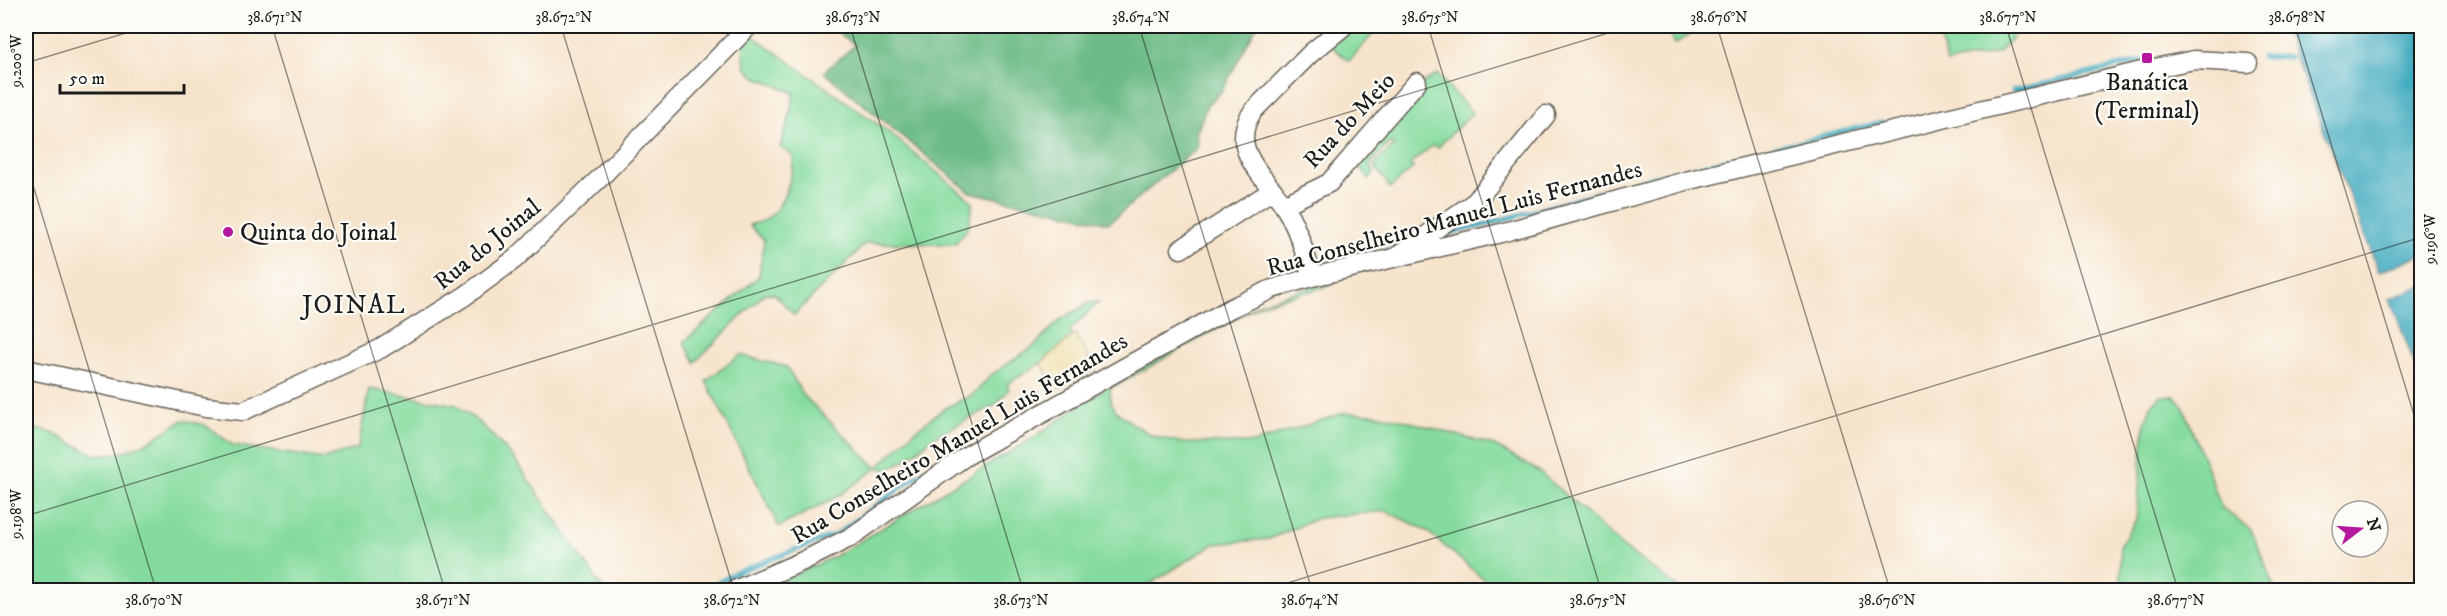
<svg xmlns="http://www.w3.org/2000/svg" width="2447" height="616" font-family="'IM FELL DW Pica',serif">
<style>
.green{fill:#85db9f;stroke:#507c5e;stroke-width:1.5}
.forest{fill:#6cbb86;stroke:#446c51;stroke-width:1.5}
.sand{fill:#eeda9e;stroke:#857b5d;stroke-width:1.5}
.water{fill:#41aac0;stroke:#2e636e;stroke-width:1.5}
.lines{fill:none;stroke-linecap:round;stroke-linejoin:round}
.stream{stroke:#41aac0;stroke-width:5}
.street-casing{stroke:#686259;stroke-width:21}
.street{stroke:#fff;stroke-width:18}
.ticks{fill:none;stroke:#1c1c1c;stroke-width:1.5;stroke-opacity:0.45}
.poi-dot{fill:#b5179e;stroke:#fdfcf7;stroke-width:2}
.labels{text-anchor:middle;stroke-width:4.5;stroke-linejoin:round;paint-order:stroke}
.poi-label{font-size:24px;fill:#1c1c1c;stroke:#fdfcf7}
.street-label{font-size:24px;fill:#1c1c1c;stroke:#fdfcf7}
.neighbourhood-label{font-size:26px;letter-spacing:1.5px;fill:#1c1c1c;stroke:#fdfcf7}
.neatline{fill:none;stroke:#1c1c1c;stroke-width:2}
.ticks-label{font-size:15px;text-anchor:middle;fill:#1c1c1c}
</style>
<rect width="100%" height="100%" fill="#fdfcf7"/>
<filter id="ink" filterUnits="userSpaceOnUse"><feTurbulence type="fractalNoise" baseFrequency=".0167" numOctaves="2"/><feDisplacementMap in="SourceGraphic" scale="12" xChannelSelector="R" yChannelSelector="G"/><feConvolveMatrix kernelMatrix="1 2 1 2 8 2 1 2 1" color-interpolation-filters="sRGB"/></filter>
<filter id="wash" filterUnits="userSpaceOnUse"><feTurbulence type="fractalNoise" baseFrequency=".008" numOctaves="4" result="noise"/><feDisplacementMap in="SourceGraphic" scale="24" xChannelSelector="R" yChannelSelector="G"/><feGaussianBlur stdDeviation="1.35" result="paint"/><feColorMatrix in="noise" values="0 0 0 0 0 0 0 0 0 0 0 0 0 0 0 0 0 1.4 0 .05"/><feComposite in="paint" operator="in"/></filter>
<g filter="url(#wash)">
<rect width="100%" height="100%" fill="#f6e3cb"/>
<!-- green -->
<path class="green" d="M1359,26L1366,27L1373,34L1349,61L1330,45Z
M1665,26H1702L1675,44Z
M1936,26H2023L1998,53L1947,63Z
M753,36L886,130L973,202L968,228L955,244L866,243L794,315L775,294L765,293L695,362L684,342L759,276L764,240L749,225C754,223 763,222 768,218C782,208 795,174 793,156L780,147L789,119L794,93L754,76L745,67L743,46Z
M1437,74L1472,113L1437,148L1433,145L1410,164L1413,168L1390,188L1374,165L1394,146L1391,142L1370,164L1374,173L1369,179L1354,160L1420,85Z
M1328,281L1329,286L1261,304L1110,389L1111,401L1116,411L1133,424L1153,436L1184,443H1254L1343,413L1375,414L1404,420L1495,446L1540,472L1623,547L1681,590H1511L1486,581L1427,531L1386,511L1318,518L1269,539L1214,544L1140,590H761L835,556L1027,442L1111,384L1261,303Z
M1099,302L1070,330L1072,337L1041,363L1007,384L1009,389L997,404L934,437L907,459L886,470L877,468L840,495L779,527L706,381L740,355L787,367L803,395L877,468L916,430L945,408L974,394L991,375L1034,346L1061,319L1089,303Z
M369,389L456,405L481,424L512,456L604,590H26V427L50,432L95,455L119,453L145,444L183,420L205,425L233,445L245,447L324,459L358,448Z
M2161,396H2175L2184,408L2222,508L2251,530L2276,590H2126L2121,579L2120,545L2136,520L2145,423L2151,406Z"/>
<!-- forest -->
<path class="forest" d="M829,26H1257L1222,91L1207,105L1196,134L1198,147L1109,223L970,192L824,72L855,45Z"/>
<!-- sand -->
<path class="sand" d="M1075,334L1090,360L1088,362L1090,365L1093,364L1096,370L1057,391L1041,363Z"/>
<!-- water -->
<path class="water" d="M2283,26H2421L2422,253L2418,256L2379,272Z
M2421,286V382L2390,299Z"/>
<g class="lines">
<!-- stream -->
<path class="stream" d="M2262,57H2290
M2013,91L2146,60
M1438,236L1488,224L1646,179L1883,122
M1358,257L1396,248
M1315,266L1347,259
M705,590L737,572L837,534L915,477L949,457"/>
</g>
</g>
<g filter="url(#ink)">
<g class="lines">
<defs>
<path id="street" d="M1284,205L1329,183L1417,82
M1181,249L1273,190
M1401,253L1475,202L1546,115
M1312,277C1305,251 1297,226 1283,204C1271,186 1250,167 1245,146C1242,133 1246,121 1253,111L1311,53L1344,26
M26,369L206,407L243,411L380,349L465,296L515,259L602,176L749,26
M735,590L803,561L851,537L966,456L1231,308L1272,289L1312,277L1501,233L1686,181L2150,69L2194,60L2248,63"/>
</defs>
<!-- street casing -->
<use href="#street" class="street-casing"/>
<!-- street -->
<use href="#street" class="street"/>
</g>
</g>
<!-- ticks -->
<path class="ticks" d="M272,26L445,590M561,26L734,590M850,26L1023,590M1139,26L1312,590M1428,26L1601,590M1717,26L1890,590M2006,26L2178,590M2295,26L2422,441M26,63L149,26M26,162L156,590M26,516L1631,26M1264,590L2422,237"/>
<!-- markers -->
<g class="poi-dot">
<rect x="2141" y="52" width="12" height="12" rx="3"/>
<circle cx="228" cy="232" r="6"/>
</g>
<g class="labels">
<!-- poi labels -->
<g class="poi-label">
<text x="2147" y="90">Banática<tspan x="2147" dy="28">(Terminal)</tspan></text>
<text x="240" y="240" text-anchor="start">Quinta do Joinal</text>
</g>
<!-- street labels -->
<g class="street-label">
<text transform="translate(1349 120) rotate(-47)" y="8">Rua do Meio</text>
<text transform="translate(1454 218) rotate(-15)" y="8">Rua Conselheiro Manuel Luis Fernandes</text>
<text transform="translate(487 244) rotate(-39)" y="8">Rua do Joinal</text>
<text transform="translate(959 438) rotate(-31)" y="8">Rua Conselheiro Manuel Luis Fernandes</text>
</g>
<!-- neighbourhood labels -->
<g class="neighbourhood-label">
<text x="354" y="313">JOINAL</text>
</g>
</g>
<!-- margin -->
<rect width="2447" height="616" fill="none" stroke="#fdfcf7" stroke-width="66"/>
<!-- north arrow -->
<g transform="translate(2360 529) rotate(73)"><circle r="28" fill="#fdfcf7" stroke="#a3a29f" stroke-width="1.5"/>
<path d="M0-4.5L10 22L0 15L-10 22Z" fill="#b5179e"/>
<text y="-9" font-size="16" font-weight="bold" text-anchor="middle" fill="#1c1c1c">N</text>
</g>
<!-- scale -->
<path d="M60 84v9h124v-9" fill="none" stroke="#1c1c1c" stroke-width="3"/>
<text x="69" y="84" font-size="18" fill="#1c1c1c" stroke="#fdfcf7" stroke-width="4.5" paint-order="stroke">50 m</text>
<rect x="33" y="33" width="2381" height="550" class="neatline"/>
<g class="ticks-label">
<text x="275" y="22">38.671°N</text>
<text x="564" y="22">38.672°N</text>
<text x="853" y="22">38.673°N</text>
<text x="1141" y="22">38.674°N</text>
<text x="1430" y="22">38.675°N</text>
<text x="1719" y="22">38.676°N</text>
<text x="2008" y="22">38.677°N</text>
<text x="2297" y="22">38.678°N</text>
<text transform="translate(16 61) rotate(-90)" y="5">9.200°W</text>
<text transform="translate(2430 239) rotate(-90)" y="5">9.196°W</text>
<text transform="translate(16 514) rotate(-90)" y="5">9.198°W</text>
<text x="154" y="605">38.670°N</text>
<text x="443" y="605">38.671°N</text>
<text x="732" y="605">38.672°N</text>
<text x="1021" y="605">38.673°N</text>
<text x="1310" y="605">38.674°N</text>
<text x="1598" y="605">38.675°N</text>
<text x="1887" y="605">38.676°N</text>
<text x="2176" y="605">38.677°N</text>
</g>
</svg>
